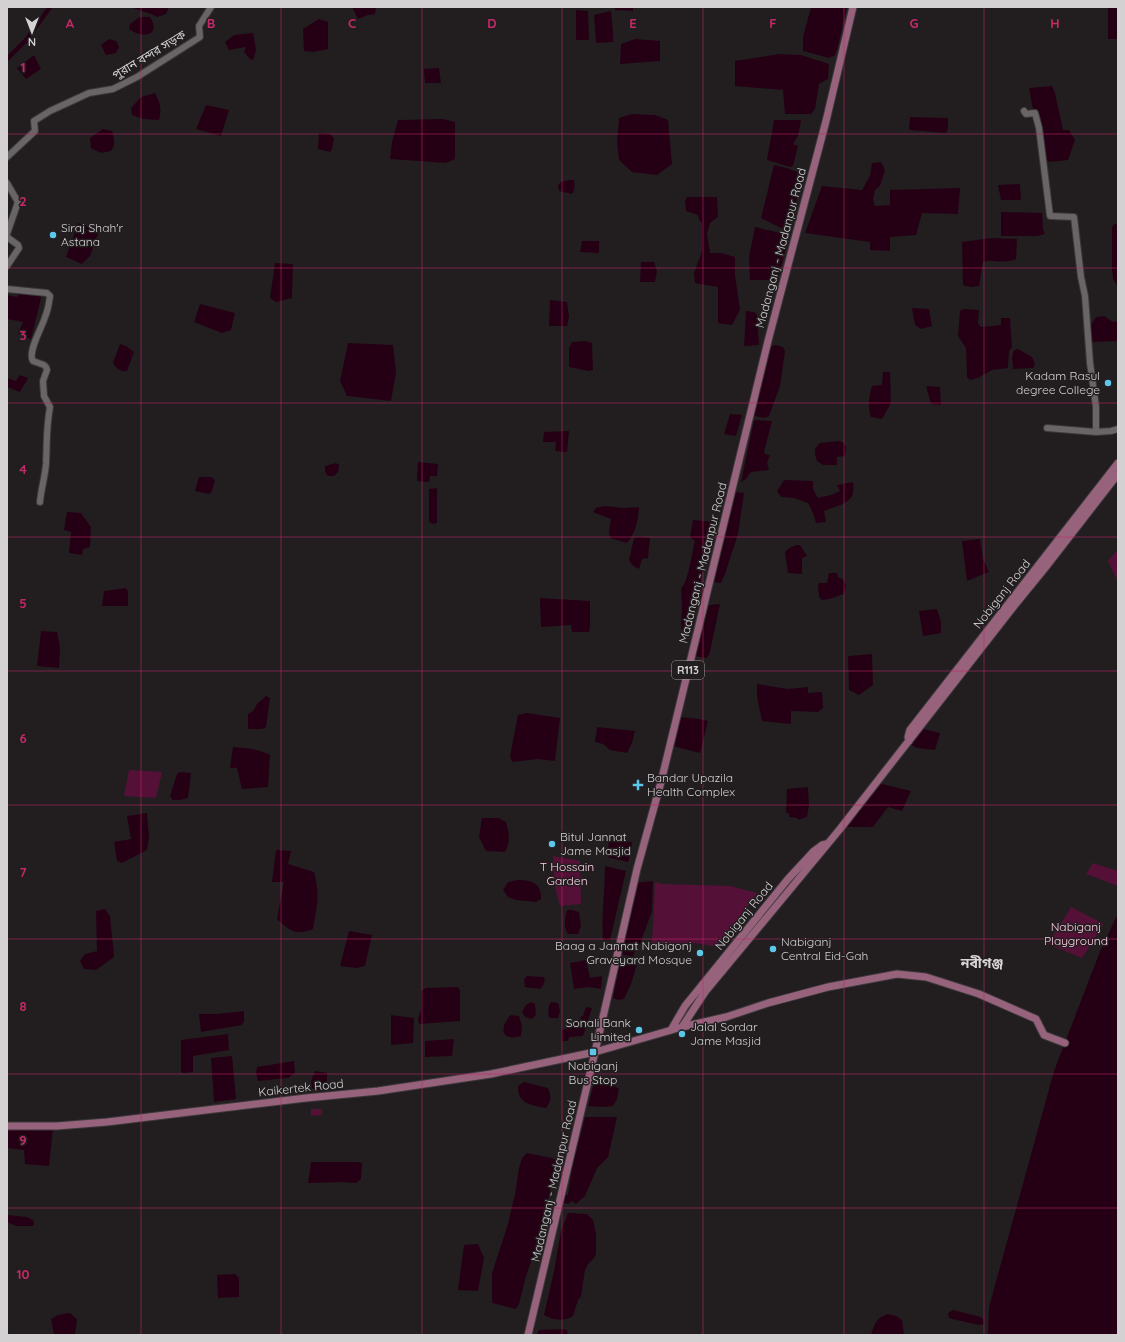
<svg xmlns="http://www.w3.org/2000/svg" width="1125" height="1342" font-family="Quicksand,'Noto Sans Bengali',sans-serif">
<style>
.green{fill:#551038}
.water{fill:#250015}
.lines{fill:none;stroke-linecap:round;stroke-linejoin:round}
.canal{stroke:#250015;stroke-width:4.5}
.minor-casing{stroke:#3c383a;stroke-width:8}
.major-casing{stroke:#3c383a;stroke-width:9}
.minor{stroke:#696466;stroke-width:6}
.major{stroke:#96627c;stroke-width:7}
.grid{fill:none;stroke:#c42a67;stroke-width:1;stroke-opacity:0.55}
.poi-dot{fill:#5cc7e8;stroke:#221e20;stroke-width:1.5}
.labels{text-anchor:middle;stroke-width:3;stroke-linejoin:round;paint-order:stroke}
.shield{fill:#221e20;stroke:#9e9b9d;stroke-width:1}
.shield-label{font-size:11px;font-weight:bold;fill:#d3d1d2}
.street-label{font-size:12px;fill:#d3d1d2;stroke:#221e20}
.poi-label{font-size:12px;fill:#d3d1d2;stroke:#221e20;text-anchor:start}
.park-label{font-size:12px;fill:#fecee3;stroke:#221e20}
.quarter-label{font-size:14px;font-weight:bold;fill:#d9d4d6;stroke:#221e20}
.grid-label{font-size:13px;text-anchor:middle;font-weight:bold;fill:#c42a67;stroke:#221e20;stroke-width:3;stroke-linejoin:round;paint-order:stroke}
</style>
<rect width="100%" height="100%" fill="#221e20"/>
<!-- green -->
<path class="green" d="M1118,550V582L1108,561Z
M129,770L162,772L156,798L124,796Z
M553,856L580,861L581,904L560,906L554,883Z
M1093,863L1118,871V886L1086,874Z
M655,882L661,884L730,886L757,893L719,947L695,943L652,944Z
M1071,907L1104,924L1082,958L1048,944Z
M311,1109H322V1115L311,1116Z"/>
<!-- water -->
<path class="water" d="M131,7H169L166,14L157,17C149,12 139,11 131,7Z
M352,7H376L375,14L368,15L358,19Z
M615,7H633V11L615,10Z
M811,7H847L837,50L835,55L829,58L803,51V37Z
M1108,7H1118V39H1108Z
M576,10L588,11L589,40H576Z
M611,11L613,33V42L596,43L594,15Z
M140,17H150C162,36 142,39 129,29L130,24Z
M319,19L328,22V49L313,52L304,51L303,29Z
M253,33L256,50L253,60L250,59L244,52L246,47L229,50L225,42L234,35Z
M109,39L116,41L119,47L116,53L106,55L101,45Z
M635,39L660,41V61L620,64L621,44Z
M780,54L801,55L829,64L828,79L819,84L815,109L811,114H785L783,90L735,86V61Z
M34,55L41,69L26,79L17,68Z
M439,68L441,83H425L424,69Z
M1052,86L1055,93L1063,130H1069L1075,140L1068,160L1049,162L1042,155L1039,125L1032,105L1029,88Z
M155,93C160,102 162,109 159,120L143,119L132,115L131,108L141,97Z
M206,105L229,110L221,136L196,129Z
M632,114L655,115L668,120L672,164L657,175L632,172L619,160L617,142L619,118Z
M910,117L948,118V128L946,133L909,130Z
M443,119L455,122V159L446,163L390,159L392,142L398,120Z
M774,120H801L798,136L793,144L798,146L793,166L790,167L767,160Z
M103,129L112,131C114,139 116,144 111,151L101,153L91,148L90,138Z
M319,133L330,134L334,138L332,149L330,152L318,149Z
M881,162L885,170L880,186L875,190L873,199L875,206L890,205V190L960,188L958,214L922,213L916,235L890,237V251L870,250V242L805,233L822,186L862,190L870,176L872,163Z
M774,165L787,168L802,174L790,230L781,228L761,218Z
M569,180H574C575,185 575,189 572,194L559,191L558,185L561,182Z
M1020,184L1021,200H1001L998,185Z
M687,197H717L718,217L710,223L707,234L710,253H721L735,257V275L740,310L732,325L718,323V287L695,283L694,273L702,251V223L699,220L698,215L686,211L685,201Z
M1001,212L1042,213L1043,229L1045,234L1037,236H1001Z
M78,223L99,231L90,256L82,264L66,257Z
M1118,223V287L1113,279L1112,269V228L1113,225Z
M755,227L789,235L778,280H750L749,257Z
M991,238L1017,239L1016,259C1002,265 993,258 983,262L979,286L971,287L963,285L962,242Z
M582,241H599V253L580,252Z
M641,262H654L657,271L655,282H640Z
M275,263L293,264L292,298L276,302L270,298Z
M20,292L42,294L31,339L23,337L18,333L23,322L7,319V295L17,297Z
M550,300L567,302L569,317L567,326H549Z
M200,304L235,313L231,330L222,333L194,322Z
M912,308L929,309L932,326L921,329L915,325Z
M964,309L979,310L978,323L981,327L1001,325V318H1010L1012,347L1009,351L1008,368L992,370L978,378L970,380L967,377L966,348L958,336L960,311Z
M746,311L754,312L757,315L759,345L744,346Z
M1104,316L1113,322L1118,321V341L1091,342V325L1096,317Z
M585,341L592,343L593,370L589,371L569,367V348L572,342Z
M348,343L393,345L396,373L391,401L347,396L340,381Z
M120,344L126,346L134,352L127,371C120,372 116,368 113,363Z
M775,345L783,347L785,351L780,386L769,416C764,419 758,417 753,415V410L770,349L772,346Z
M1018,349L1032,357L1035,364L1033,368L1013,369L1012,357L1014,350Z
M883,372H890L891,403L882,419L871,417C867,406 869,397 872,386L882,385Z
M20,375L28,378L20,392L7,387V378L16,381Z
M926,386L940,387L941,405L931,404Z
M730,414L742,415L736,436L724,434Z
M754,420L772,421L764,452L765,454L770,455L767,463L769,470L751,472L746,479L741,482Z
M569,431L567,452L555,451L556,442H543L544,432Z
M839,441L844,443L846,447L845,456L837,457V465H823L817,461L815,455V449L820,443Z
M418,462L438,464L437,476H430L429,482L417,481Z
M336,463L339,465L338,472L334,476H328L325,472V466Z
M199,477H211L215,480L212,491L209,494L195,491Z
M784,480L813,481V489L818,498L831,495L840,491L837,485L853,482C857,504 840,504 824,511L826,522L816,523L813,513L808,503L794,498L781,497L777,491Z
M437,488V523L433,524L429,522V489Z
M734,492L744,493L738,534L725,574L721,583L714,582Z
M604,506L624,508L639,507C638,521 636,532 627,543L610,538L609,531L611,519L593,512L596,508Z
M67,512L81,513L91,527L90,547L83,549L82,555L69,553L71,532L64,530Z
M693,520L714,522L689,631L681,629L682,605L681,588C688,584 692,551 695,541L690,537Z
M640,537L650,538L648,558L642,559L639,569L633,566L629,560L634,538Z
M980,539L983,559L989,572L967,581L962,541Z
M796,545H800L807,556L802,558V574L788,573L785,552L789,548Z
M829,573H837L838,577L844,580L846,586L844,594C837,596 829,600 822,600L819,597L818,586L819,583H827Z
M126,588L128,591V606H102L104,591Z
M540,598L590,601V626L589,632H572L571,625L541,627Z
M720,604L710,652L707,658L694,656L709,605Z
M937,609L941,622V633L923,636L919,611Z
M41,631L57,632L60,647L59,668L37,666Z
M872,654L873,685L859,695L849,690L848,656Z
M757,684L788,689L808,687V693L822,692L823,708L818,712L791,711V724L762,721L757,697Z
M266,696L270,698L266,727L262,729H248V714L253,711L257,704Z
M527,713L560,718L555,761L538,759L512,762L510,756L518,715Z
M680,717L699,719L708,721L700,753L673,746Z
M597,727L635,731L632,743L627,753L610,750L603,744L595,742Z
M923,729L940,733L935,750L917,748L911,745Z
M233,747C245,748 259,749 270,755L268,787L242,789L237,768H230Z
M180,772L191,773L188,798L180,800H173L170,796L177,774Z
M878,783L911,791L902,811L888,807L873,827H843Z
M808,787L809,805L807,817L798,820V818L789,817V813H786L787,789Z
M147,813L149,838L147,850L122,863L117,861L114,842L131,839L127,816Z
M482,818H498L506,822C509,832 511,842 505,852L486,851L479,837Z
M609,840L632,842L631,853L628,862L607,857Z
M276,850L291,851L288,864L314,872C320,895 317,906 313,929C296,936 290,931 277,919L284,882H272Z
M605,866L626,871L610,940H603C601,916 605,891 605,866Z
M518,880C531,880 542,883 541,899L536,902L516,900L508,897L503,890L508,882Z
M653,881L652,911L640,944H637L633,957L624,955L621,953L637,883L643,882Z
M105,909L110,916L114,957L96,970L84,969L80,961L85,954L97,951L96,911Z
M567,910H572L579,912L581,926L578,934H568C563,926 565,919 567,910Z
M1118,913V1335H988L989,1307L1054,1071L1099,954Z
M349,931L372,935L365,966L357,968L340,966Z
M586,960L590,978L602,976L601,989L589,987L574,989L570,963Z
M620,961H630L637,964L631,984L624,999L618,1000L613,998Z
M527,976L544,977C546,982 543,986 540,989L525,987L524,979Z
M458,987L460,991V1021L419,1024L418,1019L421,1010V991L426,988Z
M531,1002L535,1004L536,1015L532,1019L525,1017L522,1012L526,1005Z
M551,1002L558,1003L560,1011L558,1018H550C547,1015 548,1005 551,1002Z
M586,1007L592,1008L583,1036L569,1037L568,1041H562V1030L567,1029L568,1021H580L581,1016H583Z
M244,1011V1021L242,1025L201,1032L199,1014H217Z
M391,1015L414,1018L413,1043L391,1045Z
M511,1015L519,1016L522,1026L521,1036C517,1037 513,1038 510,1037C498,1035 505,1020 511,1015Z
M228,1034L229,1050L193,1056V1072L183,1073L181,1072V1040Z
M454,1039L452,1056L425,1057V1041Z
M232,1056L236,1099L214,1102L211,1058Z
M294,1061L295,1073L288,1078L258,1081L256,1073L257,1067Z
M315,1071L327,1073V1090H315L312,1088L311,1081Z
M595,1079L608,1082L619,1089L617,1099L613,1106L603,1107L588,1106Z
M524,1082L548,1088C552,1097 551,1101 546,1108C532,1105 517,1104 518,1086Z
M585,1117H617L608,1157L597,1168L585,1196L576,1204L572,1201L568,1204L563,1202V1195H568L572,1168Z
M7,1128H53L49,1166L25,1164L24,1150L8,1148L7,1149Z
M527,1153L552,1158L555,1160L556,1163L539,1240L526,1276L519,1304L516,1309L492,1303V1273L508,1224L515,1194L519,1168L522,1158Z
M311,1162H359L362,1163L361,1179L356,1183L342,1182L308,1183Z
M7,1213L8,1215L27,1217L33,1220L34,1224L33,1226H16L7,1222Z
M568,1213L587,1214L593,1220L596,1234V1254L594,1258L588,1264L585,1270L581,1296L578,1300L573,1316C563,1322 553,1320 544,1315L554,1271L561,1231Z
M478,1244L484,1258L478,1291L458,1290L464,1245Z
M235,1274L239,1278V1297L218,1298L217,1275Z
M953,1310L981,1317L983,1319L984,1324L979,1325L952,1319L949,1318L948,1313Z
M70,1313L77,1319L75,1335H54L51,1319L58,1315Z
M888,1314L896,1316L902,1320L904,1335H871C875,1323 876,1318 888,1314Z
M562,1329L567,1330L568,1335H537L538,1331L540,1330Z"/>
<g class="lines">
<!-- canal -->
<path class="canal" d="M7,59L27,39L50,7"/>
<defs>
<path id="minor" d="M1024,111L1026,114L1035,113L1039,128L1050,216L1074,217L1081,277L1085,296L1090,363L1096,407V432
M7,157L35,131L34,121L50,111L89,93L113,89L137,77L200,37L199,26L211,7
M7,183L18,202L7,234
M7,237L18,245L19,248L7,266
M7,289L47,293L50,296C49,303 48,311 45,317C42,328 27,352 33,361L44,365L46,367L47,370L43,381L44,396L50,407C46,429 47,443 46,464C45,477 41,489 40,502
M1047,428L1096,432L1111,431L1118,429"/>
<path id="major" d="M909,741L908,737L910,730L1118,463
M682,1027L705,992L840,829L1014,606L1045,568L1118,474
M671,1030L685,1006L788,879L814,851L822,845L826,844
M7,1126H57L107,1122L306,1098L378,1091L491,1074L595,1052L682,1027L726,1017L768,1003L828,987L897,974L926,977L979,994L1036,1019L1044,1035L1065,1043
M528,1335L595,1052L637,869L661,782L768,341L826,121L853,7"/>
</defs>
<!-- minor casing -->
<use href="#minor" class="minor-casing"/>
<!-- major casing -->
<use href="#major" class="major-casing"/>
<!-- minor -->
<use href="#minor" class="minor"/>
<!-- major -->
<use href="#major" class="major"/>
</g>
<!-- grid -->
<path class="grid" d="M141,7V1335M281,7V1335M422,7V1335M562,7V1335M703,7V1335M844,7V1335M984,7V1335M7,134H1118M7,268H1118M7,403H1118M7,537H1118M7,671H1118M7,805H1118M7,939H1118M7,1074H1118M7,1208H1118"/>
<!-- markers -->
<g class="poi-dot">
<circle cx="53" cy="235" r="4"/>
<circle cx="1108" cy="383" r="4"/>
<path d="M636 779h4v4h4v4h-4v4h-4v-4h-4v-4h4z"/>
<circle cx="552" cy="844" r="4"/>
<circle cx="773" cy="949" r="4"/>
<circle cx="700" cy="953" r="4"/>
<circle cx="639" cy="1030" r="4"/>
<circle cx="682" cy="1034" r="4"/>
<rect x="589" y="1048" width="8" height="8" rx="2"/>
</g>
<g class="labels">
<!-- shield labels -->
<rect class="shield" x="672" y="661" width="32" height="18" rx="3"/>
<g class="shield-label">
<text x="688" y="674">R113</text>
</g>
<!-- street labels -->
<g class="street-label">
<text transform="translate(149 55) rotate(-31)" y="4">পুরান বন্দর সড়ক</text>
<text transform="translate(781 248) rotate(-75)" y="4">Madanganj - Madanpur Road</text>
<text transform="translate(703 563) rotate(-76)" y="4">Madanganj - Madanpur Road</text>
<text transform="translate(1002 594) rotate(-52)" y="4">Nobiganj Road</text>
<text transform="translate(744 916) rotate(-51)" y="4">Nobiganj Road</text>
<text transform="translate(301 1088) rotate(-6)" y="4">Kaikertek Road</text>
<text transform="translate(554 1181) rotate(-77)" y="4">Madanganj - Madanpur Road</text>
</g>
<!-- poi labels -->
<g class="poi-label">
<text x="61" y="232">Siraj Shah'r<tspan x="61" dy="14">Astana</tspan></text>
<text x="1100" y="380" text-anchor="end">Kadam Rasul<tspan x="1100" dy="14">degree College</tspan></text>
<text x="647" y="782">Bandar Upazila<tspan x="647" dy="14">Health Complex</tspan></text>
<text x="560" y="841">Bitul Jannat<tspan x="560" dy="14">Jame Masjid</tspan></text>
<text x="781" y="946">Nabiganj<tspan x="781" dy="14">Central Eid-Gah</tspan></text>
<text x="692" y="950" text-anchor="end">Baag a Jannat Nabigonj<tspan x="692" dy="14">Graveyard Mosque</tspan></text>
<text x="631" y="1027" text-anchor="end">Sonali Bank<tspan x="631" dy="14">Limited</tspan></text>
<text x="690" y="1031">Jalal Sordar<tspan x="690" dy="14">Jame Masjid</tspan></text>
<text x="593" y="1070" text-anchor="middle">Nobiganj<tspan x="593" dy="14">Bus Stop</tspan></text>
</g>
<!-- park labels -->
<g class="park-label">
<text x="567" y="871">T Hossain<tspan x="567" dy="14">Garden</tspan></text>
<text x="1076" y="931">Nabiganj<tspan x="1076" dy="14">Playground</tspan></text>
</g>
<!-- quarter labels -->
<g class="quarter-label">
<text x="982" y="968">নবীগঞ্জ</text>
</g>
</g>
<g class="grid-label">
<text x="70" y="28">A</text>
<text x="211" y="28">B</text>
<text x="352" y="28">C</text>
<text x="492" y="28">D</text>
<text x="633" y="28">E</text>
<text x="773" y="28">F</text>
<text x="914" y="28">G</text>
<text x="1055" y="28">H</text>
<text x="23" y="72">1</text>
<text x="23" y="206">2</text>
<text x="23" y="340">3</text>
<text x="23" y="474">4</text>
<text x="23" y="608">5</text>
<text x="23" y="743">6</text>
<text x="23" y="877">7</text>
<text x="23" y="1011">8</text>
<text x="23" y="1145">9</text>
<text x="23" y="1279">10</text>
</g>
<!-- border -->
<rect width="1125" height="1342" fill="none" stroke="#d3d1d2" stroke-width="16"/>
<!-- north arrow -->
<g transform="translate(32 32) rotate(180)" stroke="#221e20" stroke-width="3" paint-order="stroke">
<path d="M0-3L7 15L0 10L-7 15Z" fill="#d3d1d2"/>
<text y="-6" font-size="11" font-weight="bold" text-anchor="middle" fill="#d3d1d2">N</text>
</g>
</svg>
